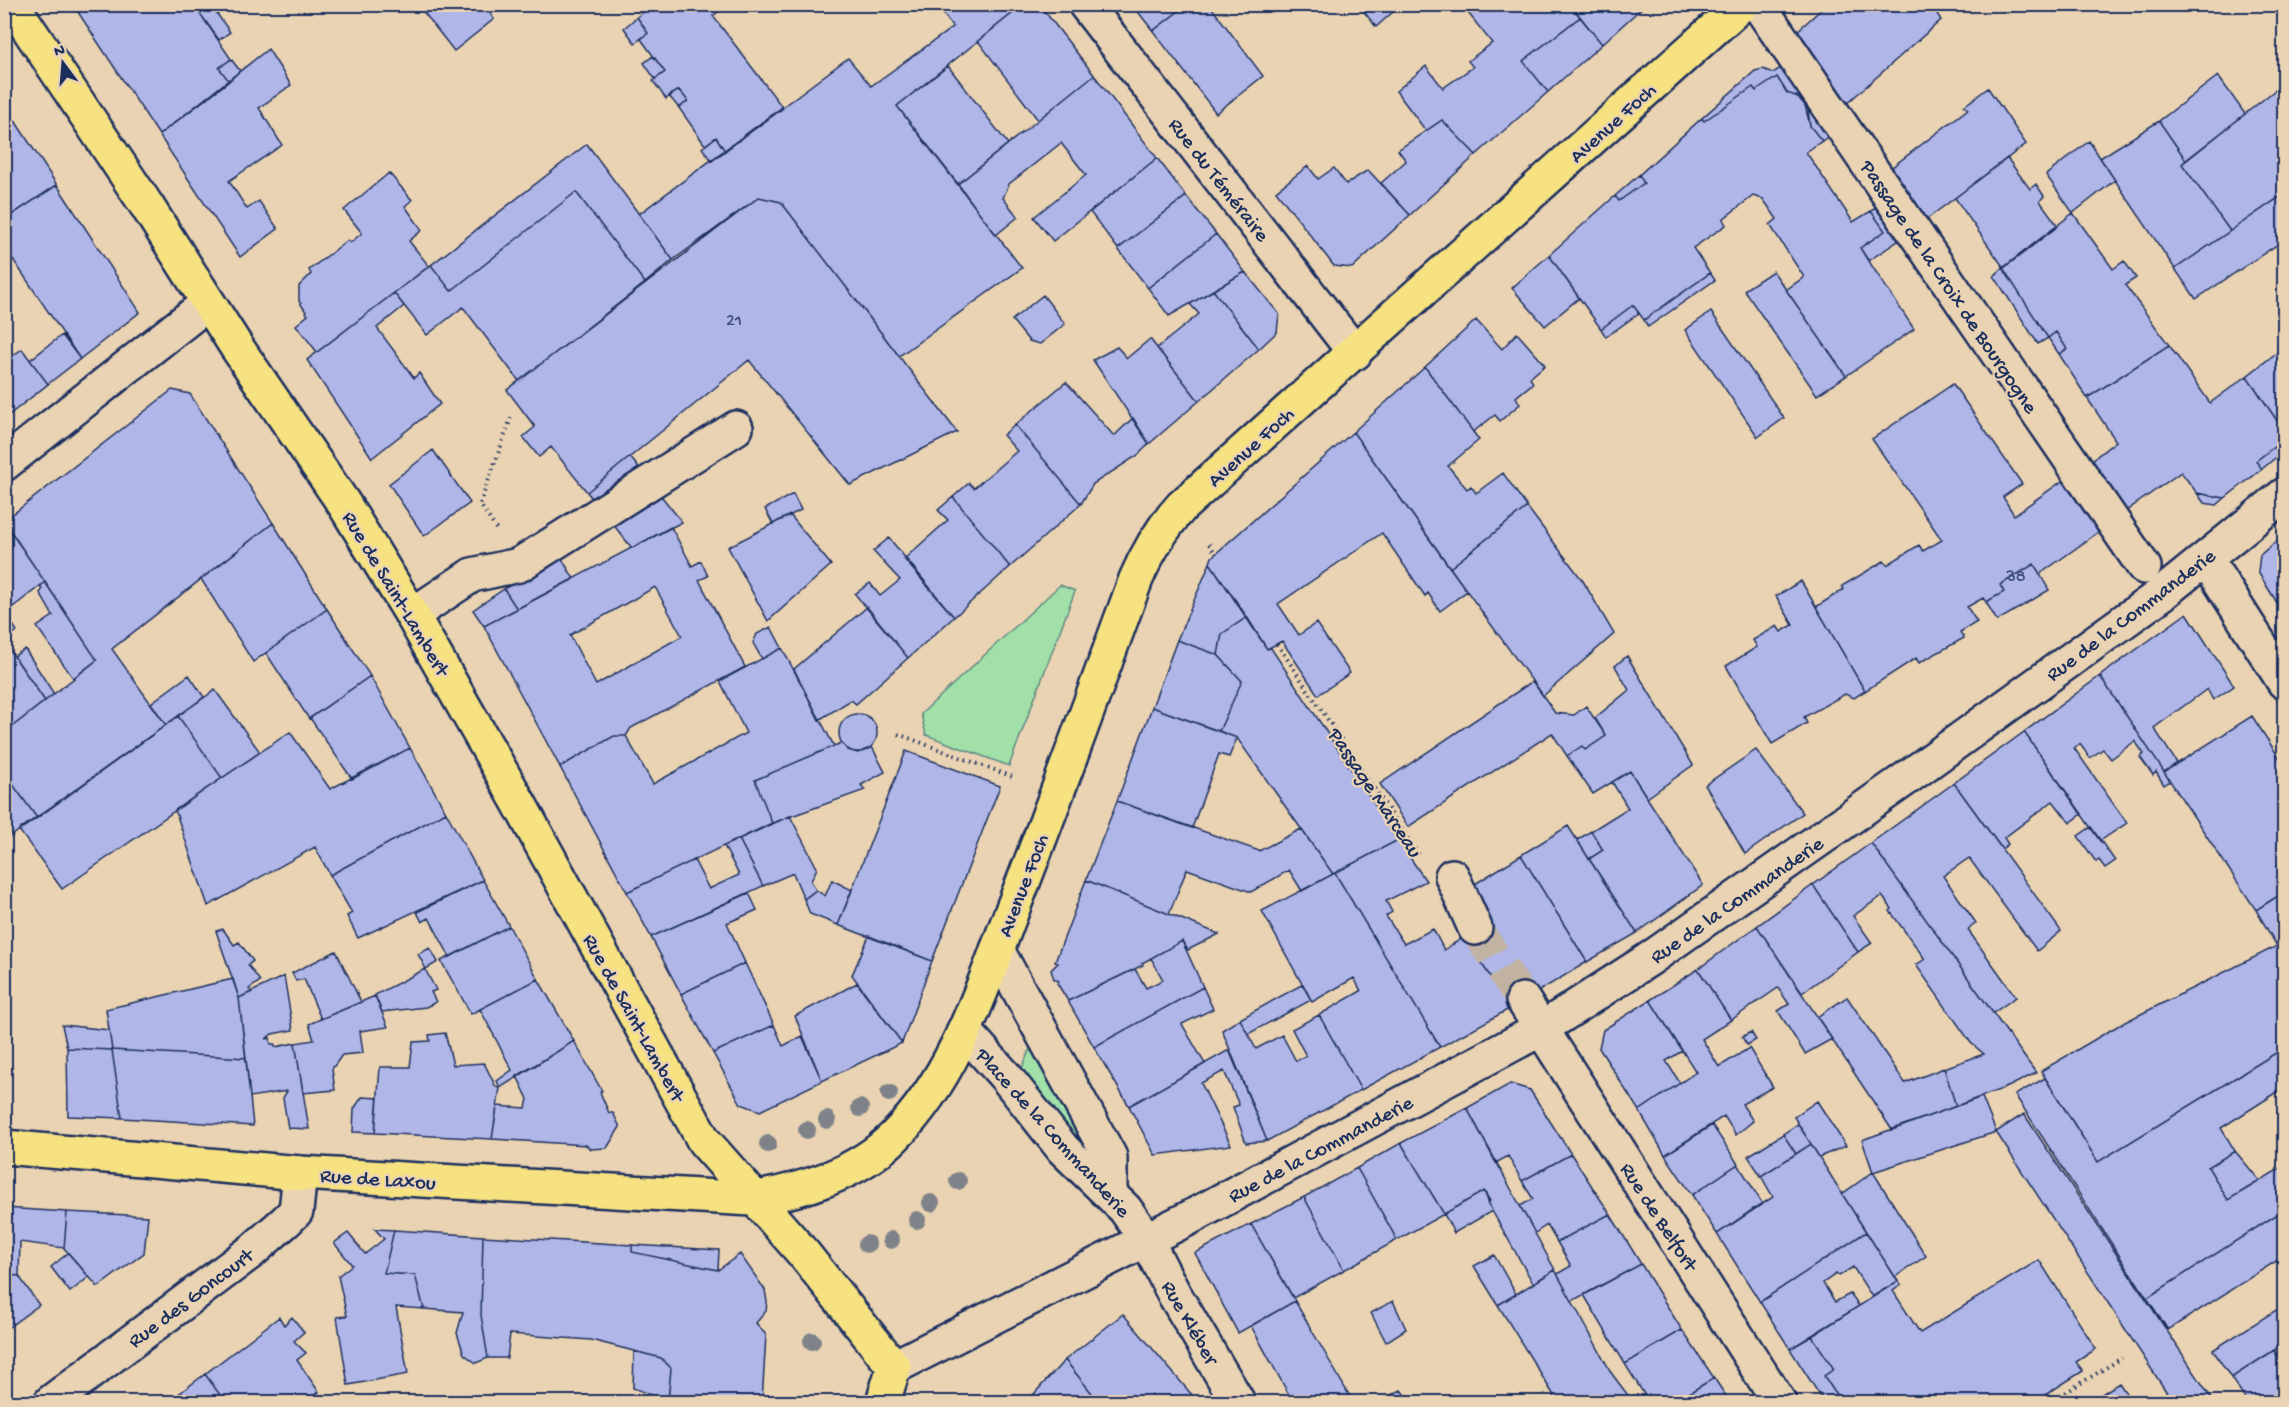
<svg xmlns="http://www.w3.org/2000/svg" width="2289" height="1407" font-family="'Gochi Hand',sans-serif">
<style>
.green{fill:#a1e1a9;stroke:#5e8884;stroke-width:1.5}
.building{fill:#b0b7e8;stroke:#1b2f5e;stroke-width:1.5;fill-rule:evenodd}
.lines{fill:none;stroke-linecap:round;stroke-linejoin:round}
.minor-tunnel{stroke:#c1b2a2;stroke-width:33;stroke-dasharray:33 16;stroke-linecap:butt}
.minor-casing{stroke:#1b2f5e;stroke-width:38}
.major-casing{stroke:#1b2f5e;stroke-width:38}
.path{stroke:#1b2f5e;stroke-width:4;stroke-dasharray:1.5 4.5;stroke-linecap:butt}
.minor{stroke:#ead3b3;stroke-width:33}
.major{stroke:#f7e281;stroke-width:33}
.tree{fill:#7f8389}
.labels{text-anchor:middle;stroke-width:4.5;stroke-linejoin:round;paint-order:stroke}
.number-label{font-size:18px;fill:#405180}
.street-label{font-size:21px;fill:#1b2f5e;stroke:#ead3b3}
</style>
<rect width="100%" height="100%" fill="#ead3b3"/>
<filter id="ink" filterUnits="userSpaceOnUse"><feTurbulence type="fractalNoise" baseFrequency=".0167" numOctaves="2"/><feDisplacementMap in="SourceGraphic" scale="12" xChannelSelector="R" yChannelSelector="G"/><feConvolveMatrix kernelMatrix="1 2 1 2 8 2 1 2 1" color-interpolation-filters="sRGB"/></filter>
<g filter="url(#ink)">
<!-- green -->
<path class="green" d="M1060,585L1075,591L1009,766L926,735L921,714Z
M1034,1039L1090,1136L1081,1142L1020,1073Z"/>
<!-- building -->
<path class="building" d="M209,4L199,12L231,59L219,68L229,81L159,135L74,6Z
M210,4L230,32L219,40L199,12Z
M429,4H483L494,19L454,51L422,10Z
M654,4H716L720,10L713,16L783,108L725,151L716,137L705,145L679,108L688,101L679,90L666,99L653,81L665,72L641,39L648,33L637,17Z
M936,4H1024L897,106L1022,268L899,356L781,202L759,197L673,260L639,214L848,58L871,86L953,27Z
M1024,4H1039L1094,75L1038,120L978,41Z
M1132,4H1188L1153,31Z
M1188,4H1209L1263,76L1216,113L1153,31Z
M1358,4H1402L1376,27Z
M1461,4H1570L1580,17L1523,61L1548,92L1476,155L1442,120L1426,131L1396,91L1426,66L1443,88L1473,67L1468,61L1492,43Z
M1570,4H1646L1602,44Z
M1827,4H1931L1941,20L1844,106L1794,34Z
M637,17L648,33L635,43L624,28Z
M1580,17L1602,44L1548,92L1523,61Z
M268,49L291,85L259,108L282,145L229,181L247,209L259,201L278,229L240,257L159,135Z
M653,56L665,72L655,79L644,63Z
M231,59L240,71L229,81L219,68Z
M1787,64L1834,132L1822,141L1810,126L1805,105L1798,97L1787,93L1777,77L1756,91L1753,87L1704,121L1702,118L1755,71L1763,69L1773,73Z
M948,66L1008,144L958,184L897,106Z
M1094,75L1157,158L1053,241L1034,217L1086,175L1061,143L1009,184L1003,198L1018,217L996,235L958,184Z
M2218,76L2245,114L2186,160L2159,121Z
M1777,77L1787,93L1798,97L1808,109L1810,126L1822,141L1806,152L1853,222L1871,211L1885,231L1860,248L1914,329L1846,376L1786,290L1804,277L1770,225L1777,219L1763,199L1753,196L1723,219L1726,225L1693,248L1710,273L1644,320L1633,305L1601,329L1549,255L1615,196L1619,201L1644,183L1639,175L1702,118L1704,121L1753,87L1756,91Z
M2284,83V194L2230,231L2182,164Z
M1988,88L2026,144L1923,222L1887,171L1968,109L1964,106Z
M679,90L688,101L679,108L669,96Z
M4,104L57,185L4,220Z
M1442,120L1476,155L1410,215L1381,183L1406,161L1398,150Z
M2159,121L2186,160L2182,164L2230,231L2175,269L2100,158Z
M716,137L725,151L712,161L702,148Z
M2089,141L2115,180L2073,213L2046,175Z
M587,144L673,260L645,283L576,192L451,291L431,265Z
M1157,158L1186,196L1118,249L1090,212Z
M2007,158L2030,189L2036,184L2044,196L2040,201L2058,226L2004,268L1955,198Z
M1308,166L1318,179L1334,168L1346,184L1368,170L1410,215L1352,268L1334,266L1276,191Z
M389,173L412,200L405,206L422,230L409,241L429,266L317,352L296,325L308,315L299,301V286L311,274L309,270L348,240L350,243L362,233L344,210Z
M1639,175L1644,183L1619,201L1615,196Z
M57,185L140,312L80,359L4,246V220Z
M576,192L645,283L519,381L463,307L427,335L394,293L431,265L451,291Z
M2284,194V240L2196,299L2175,269Z
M1186,196L1216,234L1148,288L1118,249Z
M759,197L781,202L957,432L850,485L749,360L587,492L551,447L539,457L523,437L535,427L507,390Z
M1881,204L1904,237L1868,261L1860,248L1885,231L1871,211Z
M2073,213L2113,269L2124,261L2136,278L2125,285L2169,345L2087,398L2059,354L2067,349L2056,332L2048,338L2003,268Z
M1216,234L1245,272L1169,316L1148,288Z
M1549,255L1579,298L1545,326L1512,288Z
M2003,268L2048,338L2038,344L1994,276Z
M1773,271L1846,376L1817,395L1744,290Z
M1245,272L1279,314L1277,332L1259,349L1213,290Z
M1710,273L1715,280L1648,327L1644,320Z
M1213,290L1259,349L1199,401L1157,348L1199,314L1190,304Z
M394,293L404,306L377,328L414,378L419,373L440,404L372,458L307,360Z
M1043,295L1065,324L1040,344L1029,341L1012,320Z
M1633,305L1639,313L1606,337L1601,329Z
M1711,312L1784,418L1758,437L1685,330Z
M1476,320L1502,349L1517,333L1545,365L1530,378L1533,383L1516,397L1520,404L1500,421L1495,415L1473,432L1425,367Z
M2056,332L2067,349L2059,354L2048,338Z
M62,335L80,359L48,384L30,360Z
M1150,339L1199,401L1149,444L1093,360L1117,347L1127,358Z
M2169,345L2210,403L2247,376L2284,431V451L2280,454L2274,447L2256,461L2262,469L2225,498L2197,493L2181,472L2119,516L2082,468L2116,441L2087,398Z
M2284,347V431L2247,376Z
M22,349L48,384L4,419V362Z
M1425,367L1479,440L1448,466L1467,489L1471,486L1476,493L1503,473L1527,507L1450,568L1353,432Z
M1066,382L1114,436L1133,418L1149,444L1138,455L1093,484L1081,504L1015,425Z
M1953,384L2022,484L2003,497L2014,515L2068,477L2104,528L2040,574L2034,564L2000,585L2004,592L1986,602L1983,598L1967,607L1977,622L1960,632L1964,638L1919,663L1916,658L1865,691L1816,607L1844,589L1842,586L1884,561L1887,565L1919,545L1923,551L1942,540L1872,439Z
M172,390L190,394L273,523L112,649L166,725L37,818L4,772V733L97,660L4,521Z
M1015,425L1081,504L1010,567L953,497L969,483L974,488L1017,451L1003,435Z
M1353,432L1467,591L1440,611L1428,593L1425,596L1382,533L1278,604L1299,635L1316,623L1350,673L1318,695L1282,641L1267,649L1210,563L1212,557Z
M2274,447L2280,454L2262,469L2256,461Z
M433,450L470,503L424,536L389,484Z
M630,457L682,522L632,548L587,492Z
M2197,493L2212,496L2225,498L2217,505L2204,503Z
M793,494L801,510L773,524L765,509Z
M953,497L1010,567L954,617L904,559L948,520L938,510Z
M1527,507L1583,581L1614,634L1543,696L1450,568Z
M790,515L831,565L768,621L728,547Z
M4,522L45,582L4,614Z
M273,523L327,609L253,662L201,579Z
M671,527L692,566L701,561L708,576L699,580L745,667L631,728L626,736H614L560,767L484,626ZM655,587L682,636L596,685L570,635Z
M2284,535V614L2258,572L2260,555Z
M889,538L954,617L908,658L855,594L870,583L880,596L900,580L873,551Z
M559,554L574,579L517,609L504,589Z
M1210,563L1247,617L1222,634L1218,655L1177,640Z
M2034,564L2049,590L1997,621L1986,602L2004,592L2000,585Z
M1801,581L1865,691L1854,698L1845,694L1804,717L1807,723L1772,744L1726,666L1757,647L1753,640L1777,626L1781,632L1793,625L1776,596Z
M45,582L97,660L73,678L37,627L53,616L40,593L42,590L40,587Z
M504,589L517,609L484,626L473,610Z
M867,607L908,658L856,704L851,700L819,720L794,669Z
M327,609L370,676L309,719L266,653Z
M5,613L17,631L4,640V614Z
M2187,613L2234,686L2213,700L2207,689L2154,728L2177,763L2164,772L2100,676Z
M1247,617L1267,649L1271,648L1398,840L1333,874L1237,738L1219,731L1242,681L1218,655L1222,634Z
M771,627L782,648L762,659L753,643L757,634Z
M1177,640L1218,655L1242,681L1219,731L1152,707Z
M4,642L45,701L4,733Z
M782,648L834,746L755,780L772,823L627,892L560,767L614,736H626L653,784L746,733L720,681Z
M25,649L54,694L45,701L14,656Z
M1627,656L1693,765L1647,798L1630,771L1593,794L1567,756L1582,746L1585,750L1606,736L1595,718L1629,690L1615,666Z
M189,675L204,697L166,725L151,703Z
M370,676L410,748L352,779L310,718Z
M2100,676L2170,781L2164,785L2156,772L2153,775L2140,757L2144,754L2135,741L2111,759L2103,749L2090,758L2080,744L2074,748L2127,823L2100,841L2024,732Z
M1533,681L1555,713L1574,715L1586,706L1606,736L1585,750L1582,746L1567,756L1552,733L1408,827L1380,784Z
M215,690L260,752L222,778L178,716Z
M1152,707L1237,738L1229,757L1219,754L1192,828L1117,801Z
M839 733a19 19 0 1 1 38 0a19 19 0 1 1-38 0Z
M178,716L222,778L62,889L19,830Z
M2252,716L2284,765V892L2256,910L2164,772Z
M290,732L330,789L410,748L446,812L330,875L315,847L208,906L175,810Z
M2024,732L2082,814L2070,823L2053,801L2004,838L2008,844L2002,849L1954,783Z
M841,743L848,750L858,753L872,747L885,772L861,785L865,790L772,823L755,780Z
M1756,750L1803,813L1745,854L1705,785Z
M906,751L1000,786L932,961L838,925Z
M1630,771L1703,885L1637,933L1589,859L1603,850L1591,831L1628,808L1612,782Z
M4,772L37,818L4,841Z
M1954,783L2061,931L2037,951L1969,858L1943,876L1976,923L1968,930L2016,997L1993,1013L1871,843Z
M1117,801L1259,851L1301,829L1333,874L1302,891L1289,870L1251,892L1187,869L1169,914L1086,880Z
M446,812L483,880L358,938L347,916L352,913L330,875Z
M790,816L817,868L811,881L816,890L804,899L793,873L763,886L739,839Z
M1568,826L1637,933L1587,962L1521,855Z
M2091,827L2115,861L2105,868L2099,860L2096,862L2078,836Z
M1591,831L1603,850L1589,859L1577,840Z
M739,839L763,886L651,937L627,892L694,860L709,889L739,875L724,846Z
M1398,840L1426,881L1386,901L1392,912L1386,916L1404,944L1433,929L1444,950L1464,937L1511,1008L1440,1047L1335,873Z
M1871,843L1993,1013L2036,1073L2010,1086L1956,1106L1944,1068L1984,1054L1971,1043L1916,965L1925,959L1890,911L1892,909L1882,896L1853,916L1872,943L1858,952L1813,885Z
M1521,855L1587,962L1511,1008L1464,937L1467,889Z
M1335,873L1440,1047L1361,1090L1319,1015L1361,991L1354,978L1312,1002L1262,911Z
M483,880L509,926L450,957L429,918L422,922L417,912Z
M832,880L852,890L838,925L810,914L804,899L816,890L825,896Z
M1086,880L1169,914L1219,934L1188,950L1182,941L1142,963L1143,965L1068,1001L1057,983L1059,981L1054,979L1051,970L1058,963L1055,962Z
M1813,885L1858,952L1802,993L1757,926Z
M2284,892V1048L2098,1162L2041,1071L2121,1024L2277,946L2256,910Z
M749,893L757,910L727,923L745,963L681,994L651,937Z
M509,926L538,979L471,1014L441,961Z
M1757,926L1832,1039L1805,1054L1778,1011L1789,1004L1778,988L1731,1020L1698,969Z
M223,929L234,945L239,942L253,961L248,965L260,981L249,989L252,992L239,998L216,931Z
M869,936L932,961L902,1043L852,975Z
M1182,941L1203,987L1094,1047L1068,1001L1135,969L1146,988L1163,980L1151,958Z
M430,948L438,962L426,969L418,954Z
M336,951L361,1002L321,1019L304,979L296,981L292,973Z
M745,963L774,1025L713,1053L681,994Z
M425,969L436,990L431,992L436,1002L426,1007L382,1012L375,995Z
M1698,969L1731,1020L1702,1039L1719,1067L1749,1048L1773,1087L1742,1104L1753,1121L1736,1135L1724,1116L1665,1155L1639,1111L1696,1072L1650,1000Z
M284,976L293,1030L272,1034L266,1039L270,1038L271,1044H275V1047L295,1043L309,1129L288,1128L283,1098L287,1091L250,1097L239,998Z
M233,979L239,998L246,1058L112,1050L106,1009Z
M538,979L574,1041L500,1088L497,1081L512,1070L480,1009Z
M857,983L902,1043L822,1081L795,1016Z
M1303,984L1311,1000L1248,1034L1240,1019Z
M1203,987L1213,1009L1182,1024L1205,1064L1129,1106L1094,1047Z
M375,996L388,1027L360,1031L363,1053L342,1055L332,1069L335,1090L303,1093L295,1043L314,1040L309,1024Z
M1847,997L1905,1083L1944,1068L1956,1106L1892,1130L1817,1017Z
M1650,1000L1682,1051L1666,1061L1680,1083L1639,1111L1599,1048L1603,1030Z
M1319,1015L1361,1090L1267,1141L1222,1030L1240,1019L1256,1049L1282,1035L1296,1061L1306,1056L1292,1029Z
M62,1025L109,1030L112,1050L67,1048Z
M774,1025L783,1046L802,1036L822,1081L760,1111L741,1104L713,1053Z
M1751,1032L1756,1040L1747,1045L1742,1037Z
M445,1033L453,1065L484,1063L496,1087L500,1088L492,1139L375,1133L380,1067H410L413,1042L430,1041L429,1035Z
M574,1041L602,1091L600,1092L609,1113H613L620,1127L607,1148L590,1149L586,1145L492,1139L497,1106L526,1108L528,1099L517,1076Z
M67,1048L112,1050L122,1118L68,1116Z
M2284,1048V1088L2221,1128L2235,1151L2208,1167L2228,1200L2284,1166V1210L2147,1298L2015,1095L2045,1078L2098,1162Z
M112,1050L246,1058L253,1126L122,1118Z
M1229,1050L1267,1141L1246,1143L1233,1107L1239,1105L1224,1071L1201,1083L1231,1145L1155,1155L1129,1106Z
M1510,1084L1530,1090L1571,1154L1522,1181L1508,1156L1496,1163L1467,1108Z
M362,1097L378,1098L375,1133L353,1132L354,1109Z
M1982,1097L1996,1132L1873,1172L1862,1140Z
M1817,1101L1846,1146L1819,1157L1794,1117Z
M1467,1108L1555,1270L1533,1283L1487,1202L1490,1201L1484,1191L1444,1214L1401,1143Z
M2024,1114L2214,1402H2173L1996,1132Z
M1798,1124L1811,1144L1796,1154L1783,1134Z
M1712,1125L1738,1164L1692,1195L1665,1155Z
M1783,1134L1796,1154L1761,1176L1748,1156Z
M1401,1143L1444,1214L1397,1240L1357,1168Z
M1811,1144L1866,1232L1760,1302L1717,1234L1773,1197L1761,1176Z
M2235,1151L2260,1181L2228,1200L2208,1167Z
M1571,1154L1610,1214L1557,1242L1547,1225L1535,1233L1520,1206L1533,1199L1522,1181Z
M1738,1164L1762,1203L1717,1234L1692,1195Z
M1357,1168L1397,1240L1344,1270L1304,1197Z
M1873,1172L1926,1256L1895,1277L1842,1194Z
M1484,1191L1492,1211L1454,1233L1444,1214Z
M1304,1197L1344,1270L1293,1298L1251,1224Z
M4,1208L67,1212L64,1248L20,1242L19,1276L4,1275Z
M2284,1210V1256L2168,1330L2147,1298Z
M67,1212L148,1216L144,1253L98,1287L64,1248Z
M1610,1214L1641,1264L1572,1301L1557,1274L1571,1266L1557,1242Z
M1251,1224L1295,1301L1238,1333L1195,1253Z
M375,1229L394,1230L384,1273L415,1275L424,1309L396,1307L408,1374L348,1385L337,1317L347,1316L338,1276L352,1265L334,1243L348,1233L365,1254L384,1239Z
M394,1230L483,1236L481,1315L488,1358L476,1363L464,1354L457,1333L463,1312L424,1309L415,1275L384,1273Z
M1866,1232L1898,1281L1872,1297L1853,1267L1839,1276L1836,1274L1823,1283L1835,1302L1850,1294L1859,1306L1790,1349L1760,1302Z
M483,1236L632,1245V1252L718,1270L740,1254L765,1290L767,1302L766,1311L756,1323L766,1335L762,1402H668L671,1368L661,1358L591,1340L510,1334L507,1358H488L481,1315Z
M632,1245L719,1250L718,1270L632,1252Z
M68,1253L89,1277L70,1292L51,1267Z
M1494,1255L1516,1294L1498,1305L1474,1266Z
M2039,1260L2096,1349L2076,1362L2083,1371L2034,1402H1841L1824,1376L1834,1369L1812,1336L1898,1281L1901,1285L1893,1291L1920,1333Z
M1641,1264L1682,1330L1625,1364L1584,1295Z
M1555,1270L1612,1374L1633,1402H1558L1498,1305Z
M4,1275L19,1276L39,1305L6,1329Z
M1295,1301L1353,1402H1293L1251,1326Z
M1393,1301L1406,1329L1386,1342L1371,1313Z
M2284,1305V1344L2231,1378L2213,1350Z
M1123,1314L1198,1402H1099L1065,1360Z
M279,1317L284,1325L292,1317L304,1332L294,1341L306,1353L297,1360L319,1392L304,1402H225L205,1374Z
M1682,1330L1714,1378L1674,1402H1649L1625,1364Z
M1812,1336L1834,1369L1824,1376L1837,1396L1828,1402H1824L1790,1349Z
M2274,1350L2284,1367V1402H2247L2231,1378Z
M634,1351L661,1358L671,1368L668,1401L633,1388Z
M1065,1360L1099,1402H1027L1042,1385Z
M205,1374L225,1402H168Z
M1714,1378L1730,1402H1674Z
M2119,1383L2132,1402H2089Z
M1401,1390L1410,1402H1377Z"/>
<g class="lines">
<!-- minor-tunnel -->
<path class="minor-tunnel" d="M1475,928L1523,1000"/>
<defs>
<path id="minor" d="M1085,4L1355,353
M1758,4L2144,567
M4,464L208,303
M2206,559L2284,682
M412,615L472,575L519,565L736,428
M1452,876L1475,928
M997,950L1110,1157V1193
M1523,1000L1779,1402
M964,1030L1006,1077L1063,1149L1125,1209L1146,1239L1173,1292L1238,1402
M894,1367L1189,1218L1541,1029L1648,960L1904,780L2163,593L2284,495
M51,1402L252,1251L286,1221L296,1211L300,1173"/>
<path id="major" d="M12,4L147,206L236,346L344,504L412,615L519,803L704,1141L804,1254L894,1367L883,1402
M4,1147L300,1173L752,1199C804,1190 857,1174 895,1136C957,1074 984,982 1015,903C1057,796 1096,687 1136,579C1148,551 1161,529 1182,506L1742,4"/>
</defs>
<!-- minor casing -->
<use href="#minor" class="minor-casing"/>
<!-- major casing -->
<use href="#major" class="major-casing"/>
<!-- path -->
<path class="path" d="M496,529L480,504L511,418
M1209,544L1216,554
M1277,644L1419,855
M898,734L1013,777
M2050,1402L2122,1358"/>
<!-- minor -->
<use href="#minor" class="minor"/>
<!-- major -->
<use href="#major" class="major"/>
</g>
<!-- trees -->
<g class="tree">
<circle cx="889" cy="1093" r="9"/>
<circle cx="860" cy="1108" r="9"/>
<circle cx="827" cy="1120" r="9"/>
<circle cx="807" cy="1130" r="9"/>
<circle cx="768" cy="1144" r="9"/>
<circle cx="958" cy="1181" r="9"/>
<circle cx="931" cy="1203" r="9"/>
<circle cx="917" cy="1220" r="9"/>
<circle cx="891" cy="1240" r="9"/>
<circle cx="867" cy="1244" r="9"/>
<circle cx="812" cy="1341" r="9"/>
</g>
</g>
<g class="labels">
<!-- number labels -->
<g class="number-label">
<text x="734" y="325">21</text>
<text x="2016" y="581">38</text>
</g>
<!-- street labels -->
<g class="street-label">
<text transform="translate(1612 122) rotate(-42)" y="7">Avenue Foch</text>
<text transform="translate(1220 179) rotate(52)" y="7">Rue du Téméraire</text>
<text transform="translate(1950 286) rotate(56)" y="7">Passage de la Croix de Bourgogne</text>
<text transform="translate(1250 446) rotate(-42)" y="7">Avenue Foch</text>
<text transform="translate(397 593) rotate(59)" y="7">Rue de Saint-Lambert</text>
<text transform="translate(2130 614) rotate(-37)" y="7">Rue de la Commanderie</text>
<text transform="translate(1376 792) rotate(56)" y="7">Passage Marceau</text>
<text transform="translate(1022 885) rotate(-69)" y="7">Avenue Foch</text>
<text transform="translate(1736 899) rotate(-35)" y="7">Rue de la Commanderie</text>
<text transform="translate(635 1017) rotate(61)" y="7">Rue de Saint-Lambert</text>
<text transform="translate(1054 1132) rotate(48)" y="7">Place de la Commanderie</text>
<text transform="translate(1320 1148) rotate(-28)" y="7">Rue de la Commanderie</text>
<text transform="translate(378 1178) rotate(4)" y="7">Rue de Laxou</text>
<text transform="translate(1660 1216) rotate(57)" y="7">Rue de Belfort</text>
<text transform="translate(190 1297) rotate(-37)" y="7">Rue des Goncourt</text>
<text transform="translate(1191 1322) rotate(60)" y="7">Rue Kléber</text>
</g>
</g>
<!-- margin -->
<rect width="2289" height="1407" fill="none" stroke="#ead3b3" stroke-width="24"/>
<rect x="12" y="12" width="2265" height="1383" fill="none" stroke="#1b2f5e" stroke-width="2" filter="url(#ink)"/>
<!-- north arrow -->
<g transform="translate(63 63) rotate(344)" stroke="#ead3b3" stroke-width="4.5" paint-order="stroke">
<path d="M0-4.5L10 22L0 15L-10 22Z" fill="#1b2f5e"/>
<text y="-9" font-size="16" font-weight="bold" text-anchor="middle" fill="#1b2f5e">N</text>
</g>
</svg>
